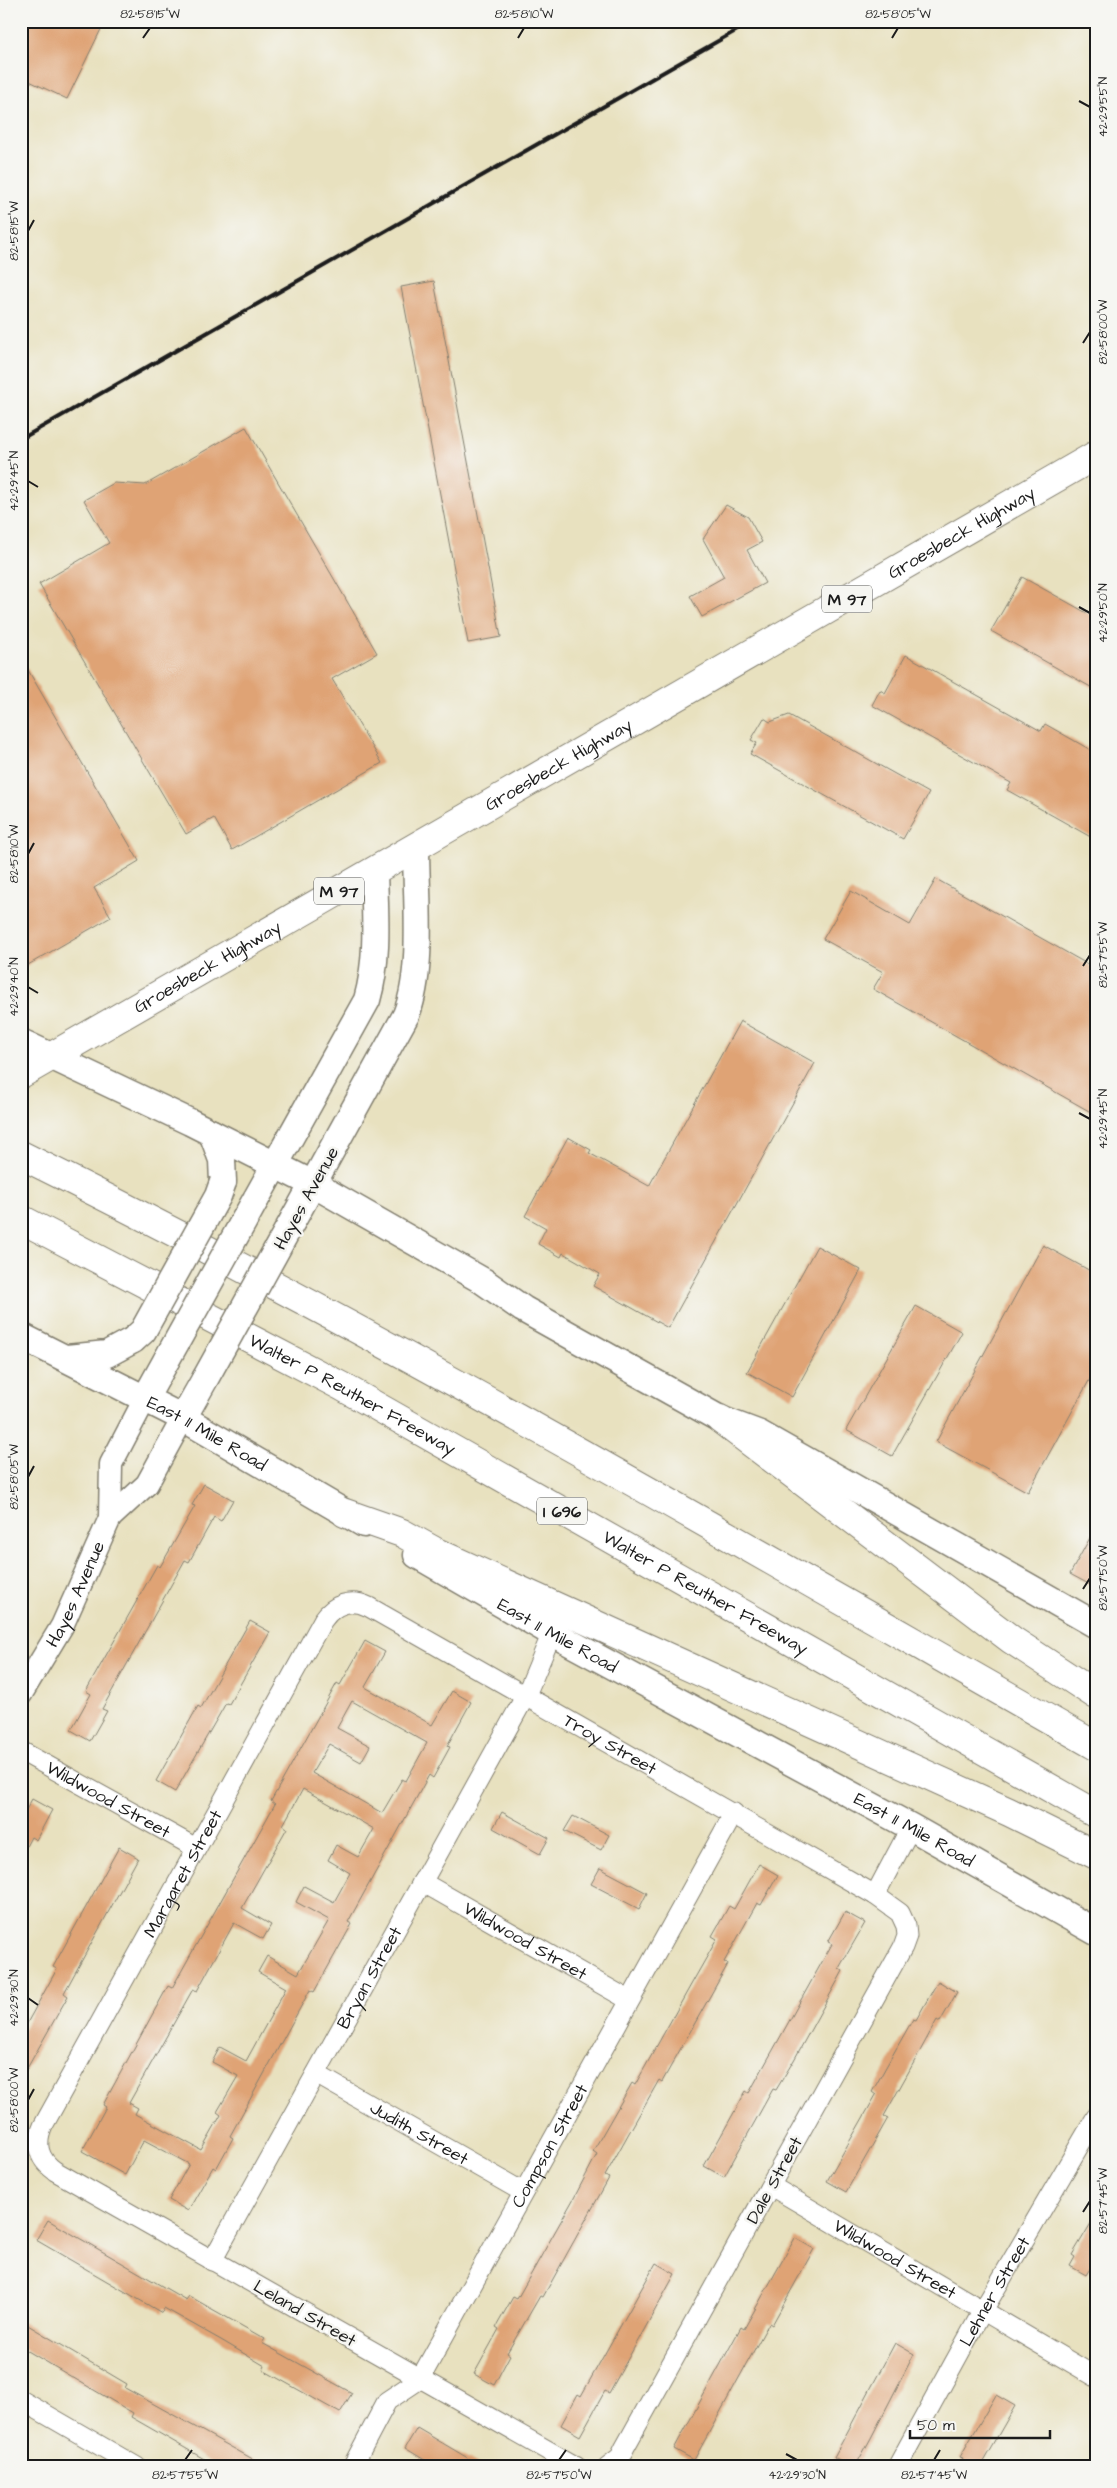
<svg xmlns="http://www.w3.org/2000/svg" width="1117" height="2488" font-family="'Architects Daughter',sans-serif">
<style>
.building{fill:#dfa375;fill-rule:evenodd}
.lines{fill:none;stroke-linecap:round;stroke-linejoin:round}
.minor-casing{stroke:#827e6e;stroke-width:21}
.tertiary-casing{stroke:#827e6e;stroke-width:25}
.secondary-casing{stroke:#827e6e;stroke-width:29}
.primary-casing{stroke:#827e6e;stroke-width:30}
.motorway-casing{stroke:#827e6e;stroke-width:30}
.minor{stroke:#fff;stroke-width:19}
.tertiary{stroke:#fff;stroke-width:22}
.secondary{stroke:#fff;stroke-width:26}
.primary{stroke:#fff;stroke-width:28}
.motorway{stroke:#fff;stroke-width:28}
.rail{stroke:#1c1c1c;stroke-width:4}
.secondary-bridge-casing{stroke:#827e6e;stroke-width:29;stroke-linecap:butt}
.secondary-bridge{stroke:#fff;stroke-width:26}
.ticks{fill:none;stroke:#1c1c1c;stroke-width:2}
.labels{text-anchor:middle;stroke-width:5;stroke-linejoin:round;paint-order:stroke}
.shield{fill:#f6f6f2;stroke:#5d5d5c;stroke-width:1}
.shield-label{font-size:16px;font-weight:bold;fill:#1c1c1c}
.street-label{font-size:18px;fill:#1c1c1c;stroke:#f6f6f2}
.neatline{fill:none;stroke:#1c1c1c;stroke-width:2}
.ticks-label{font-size:12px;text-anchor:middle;fill:#1c1c1c}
</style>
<rect width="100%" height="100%" fill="#f6f6f2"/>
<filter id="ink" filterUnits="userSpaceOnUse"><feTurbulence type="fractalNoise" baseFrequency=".02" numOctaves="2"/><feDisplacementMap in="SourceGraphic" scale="10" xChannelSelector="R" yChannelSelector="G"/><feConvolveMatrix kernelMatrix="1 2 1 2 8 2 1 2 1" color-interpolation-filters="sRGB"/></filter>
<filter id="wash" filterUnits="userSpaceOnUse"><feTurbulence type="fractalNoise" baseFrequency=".0096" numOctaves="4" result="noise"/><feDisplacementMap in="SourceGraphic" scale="20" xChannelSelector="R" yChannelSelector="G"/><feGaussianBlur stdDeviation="1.12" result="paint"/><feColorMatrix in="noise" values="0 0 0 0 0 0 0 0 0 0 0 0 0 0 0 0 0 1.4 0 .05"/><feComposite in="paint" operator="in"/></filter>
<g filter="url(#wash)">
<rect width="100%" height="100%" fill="#e8e1bf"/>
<g id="blocks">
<!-- building -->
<path class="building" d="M21,21H105L67,99L21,77Z
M434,281L501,637L468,643L401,287Z
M246,427L377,653L332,679L382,763L232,850L214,818L186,834L39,584L109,543L84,500L114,483L145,485Z
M726,505L748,517L762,542L747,550L765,583L702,617L690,596L724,577L703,539Z
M1022,577L1096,618V690L991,631Z
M906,655L1041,731L1045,724L1096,753V840L1007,790L1011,783L872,705L880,690L885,693Z
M21,658L139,861L94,888L111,917L21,969Z
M789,715L929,793L903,839L750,754L757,743L751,740L764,718L770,722Z
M936,879L1096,969V1115L873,989L883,972L823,939L851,891L910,925Z
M740,1021L815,1063L668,1328L593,1286L600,1274L563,1253L561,1257L538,1244L546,1228L525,1216L568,1137L591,1150L589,1153L649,1186Z
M1043,1245L1096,1274V1368L1028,1492L936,1442Z
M817,1246L861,1270L792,1397L747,1372Z
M916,1306L962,1332L892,1456L846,1430Z
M204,1484L233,1500L221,1521L214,1517L189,1562L185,1560L102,1709L107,1711L90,1741L71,1730L91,1694L86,1691L157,1565L160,1567L195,1506L192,1505Z
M1096,1527V1588L1070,1574Z
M250,1621L270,1632L229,1704L226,1703L175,1792L156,1781L198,1706L201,1708Z
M365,1641L385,1652L365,1687L432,1725L452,1691L471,1702L447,1746L450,1747L433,1778L429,1775L348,1922L352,1924L314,1992L310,1990L230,2136L233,2138L216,2169L213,2167L188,2211L169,2200L189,2164L144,2140L125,2175L82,2151L106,2107L103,2105L151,2017L168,1986L172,1988L275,1804L271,1801L337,1683L340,1685ZM352,1701L427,1743L406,1781L402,1779L382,1813L312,1773L329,1744L361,1762L370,1746L337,1728ZM303,1789L374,1829L358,1857L336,1845L328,1860L350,1873L334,1902L304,1886L296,1902L329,1920L298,1974L267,1956L258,1972L286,1988L246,2061L220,2047L212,2062L238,2076L217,2112L221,2115L201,2150L135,2114L138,2108L129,2103L193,1989L197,1991L234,1923L263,1939L271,1925L242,1908L287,1828L283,1825Z
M32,1799L52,1810L36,1840L31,1837L21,1856V1819Z
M502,1812L549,1838L540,1854L493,1828Z
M573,1816L609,1835L601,1850L564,1831Z
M119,1847L138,1858L64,1993L68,1996L21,2079V2034L57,1969L53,1967Z
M759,1864L778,1875L761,1905L757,1903L724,1962L728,1964L662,2082L659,2080L634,2124L605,2176L609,2178L543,2297L540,2296L507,2353L510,2355L494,2385L474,2374L499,2329L496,2327L513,2297L517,2299L574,2198L597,2154L593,2151L632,2083L635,2085L692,1983L717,1939L712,1936L729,1906L734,1909Z
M600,1868L647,1893L639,1909L591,1884Z
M845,1912L865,1923L839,1968L843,1971L794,2060L776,2090L773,2089L724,2177L704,2166L746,2091L749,2093L782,2034L832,1944L828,1942Z
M938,1981L957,1992L940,2022L937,2020L908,2073L884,2116L888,2118L846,2192L827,2181L876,2095L872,2092L896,2049L913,2019L916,2020Z
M1096,2215V2259L1086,2275L1070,2266L1075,2257L1072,2255Z
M48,2220L186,2300L189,2296L265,2339L262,2343L352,2393L340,2413L263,2370L265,2366L221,2340L164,2308L162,2313L36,2240Z
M795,2238L814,2249L772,2325L769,2323L694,2460L674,2449L741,2327L744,2329Z
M656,2263L675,2274L609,2393L605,2391L580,2436L561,2425L578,2394L581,2396Z
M21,2321L127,2384L125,2388L267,2467H218L131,2417L133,2413L21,2347Z
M895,2343L914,2354L871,2438L855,2467H852L834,2457Z
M996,2395L1015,2406L980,2467H958L963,2458L960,2457Z
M417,2428L483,2467H436L405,2448Z"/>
</g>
</g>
<g filter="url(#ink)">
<use href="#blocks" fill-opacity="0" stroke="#827e6e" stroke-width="1"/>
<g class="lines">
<defs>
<g id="minor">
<path id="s1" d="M21,1751L196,1848"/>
<path id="s2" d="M422,1882L629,2000"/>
<path d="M875,1895L911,1827"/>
<path id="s3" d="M316,2074L523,2192"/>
<path id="s4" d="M771,2186L1096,2377"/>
<path id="s5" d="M212,2261L526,1695L552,1633"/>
<path d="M21,2400L137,2467"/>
<path id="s6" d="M352,2467L387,2401L420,2379L734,1813"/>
<path id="s7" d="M577,2467L55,2171C38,2159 35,2144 43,2126L323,1620C334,1604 351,1598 369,1607L875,1895L900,1913L906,1926L907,1936L903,1947L625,2447L620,2457L607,2467"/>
<path id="s8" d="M897,2467L982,2312L1096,2117"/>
</g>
<g id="tertiary">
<path d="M110,1518L147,1484L183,1418"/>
<path id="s9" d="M21,1694L62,1626L110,1518L111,1464L146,1397"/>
</g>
<g id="secondary">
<path d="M21,1042L190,1122L313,1184L483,1281L523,1309L720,1419L760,1434L1096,1625"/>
<path d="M212,1133L222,1160L223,1182"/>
<path d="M256,1199L367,1000C379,958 375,914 374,871"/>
<path d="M293,1220L406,1015C424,971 416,896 416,847"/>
<path id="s10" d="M21,1336L183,1418L364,1524"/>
<path d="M67,1358L107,1354L133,1340"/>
<path d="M146,1397L167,1359"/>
<path d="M183,1418L205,1379"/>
<path id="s11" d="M417,1555L552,1633L911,1827L1096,1932"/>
</g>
<g id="primary">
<path id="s12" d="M21,1074L1096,455"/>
</g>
<g id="motorway">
<path d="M21,1155C388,1336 741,1544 1096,1746"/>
<path id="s13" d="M21,1219L341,1386L1096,1814"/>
<path d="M720,1419L1012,1640L1096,1695"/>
<path d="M345,1513L402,1533L438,1553L1009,1812L1096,1855"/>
</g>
</defs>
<!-- minor casing -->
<use href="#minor" class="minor-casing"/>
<!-- tertiary casing -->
<use href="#tertiary" class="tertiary-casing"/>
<!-- secondary casing -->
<use href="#secondary" class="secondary-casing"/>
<!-- primary casing -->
<use href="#primary" class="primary-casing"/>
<!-- motorway casing -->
<use href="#motorway" class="motorway-casing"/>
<!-- minor -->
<use href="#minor" class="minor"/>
<!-- tertiary -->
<use href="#tertiary" class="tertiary"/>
<!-- secondary -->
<use href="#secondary" class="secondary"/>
<!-- primary -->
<use href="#primary" class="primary"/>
<!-- motorway -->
<use href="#motorway" class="motorway"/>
<!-- rail -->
<path class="rail" d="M21,439L753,21"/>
<defs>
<path id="secondary-bridge" d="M133,1340L143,1331L218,1196L223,1182
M167,1359L256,1199
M205,1379L293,1220"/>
</defs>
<!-- secondary-bridge casing -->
<use href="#secondary-bridge" class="secondary-bridge-casing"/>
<!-- secondary-bridge -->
<use href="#secondary-bridge" class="secondary-bridge"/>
</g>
</g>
<!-- ticks -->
<path class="ticks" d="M143,38L150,28M518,38L524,28M892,38L898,28M1079,101L1090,107M28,231L34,220M1083,343L1090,332M28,481L38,487M1079,607L1090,613M28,854L34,843M1083,966L1090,955M28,987L38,993M1079,1113L1090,1119M28,1477L34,1466M1083,1589L1090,1578M28,1998L38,2005M28,2100L34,2089M1083,2212L1090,2201M786,2454L797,2460M185,2460L192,2450M559,2460L566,2450M934,2460L940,2450"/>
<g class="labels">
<!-- shield labels -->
<g class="shield">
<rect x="822" y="585.5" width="50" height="27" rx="4"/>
<rect x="314" y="877.5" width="50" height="27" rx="4"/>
<rect x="537" y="1497.5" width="50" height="27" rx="4"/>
</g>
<g class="shield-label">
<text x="847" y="605">M 97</text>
<text x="339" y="897">M 97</text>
<text x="562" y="1517">I 696</text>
</g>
<!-- street labels -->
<g class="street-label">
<text dy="6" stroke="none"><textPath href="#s12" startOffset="1085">Groesbeck Highway</textPath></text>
<text dy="6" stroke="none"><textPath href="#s12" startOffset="620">Groesbeck Highway</textPath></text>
<text dy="6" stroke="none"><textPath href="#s12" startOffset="215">Groesbeck Highway</textPath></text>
<text transform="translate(306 1198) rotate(-61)" y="6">Hayes Avenue</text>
<text dy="6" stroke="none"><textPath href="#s13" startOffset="375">Walter P Reuther Freeway</textPath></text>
<text dy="6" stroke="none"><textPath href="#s10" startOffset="210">East 11 Mile Road</textPath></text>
<text dy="6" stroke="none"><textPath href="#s13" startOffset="780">Walter P Reuther Freeway</textPath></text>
<text dy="6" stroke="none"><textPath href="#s9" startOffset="114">Hayes Avenue</textPath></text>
<text dy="6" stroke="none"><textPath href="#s11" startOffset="162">East 11 Mile Road</textPath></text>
<text dy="6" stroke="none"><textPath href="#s7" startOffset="1560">Troy Street</textPath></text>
<text dy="6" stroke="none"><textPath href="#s1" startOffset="100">Wildwood Street</textPath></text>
<text dy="6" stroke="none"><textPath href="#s11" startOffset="568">East 11 Mile Road</textPath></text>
<text dy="6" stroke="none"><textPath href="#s7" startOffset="940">Margaret Street</textPath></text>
<text dy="6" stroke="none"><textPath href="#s2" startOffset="119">Wildwood Street</textPath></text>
<text dy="6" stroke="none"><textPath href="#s5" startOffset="324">Bryan Street</textPath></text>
<text dy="6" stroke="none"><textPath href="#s3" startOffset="119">Judith Street</textPath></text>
<text dy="6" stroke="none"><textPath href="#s6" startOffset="381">Compson Street</textPath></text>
<text transform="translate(774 2180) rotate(-61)" y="6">Dale Street</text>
<text dy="6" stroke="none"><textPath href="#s4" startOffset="144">Wildwood Street</textPath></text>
<text dy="6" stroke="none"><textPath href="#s8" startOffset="201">Lehner Street</textPath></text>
<text transform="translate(305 2313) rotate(30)" y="6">Leland Street</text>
</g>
</g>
<!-- margin -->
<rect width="1117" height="2488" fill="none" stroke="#f6f6f2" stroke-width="55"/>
<!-- scale -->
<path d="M910 2430v8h140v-8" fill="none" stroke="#1c1c1c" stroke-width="2.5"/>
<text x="917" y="2430" font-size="15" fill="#1c1c1c" stroke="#f6f6f2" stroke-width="4" paint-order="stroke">50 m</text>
<rect x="28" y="28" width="1062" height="2432" class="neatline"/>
<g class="ticks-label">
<text x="150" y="18">82°58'15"W</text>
<text x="524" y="18">82°58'10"W</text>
<text x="898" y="18">82°58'05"W</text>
<text transform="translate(1103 107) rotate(-90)" y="4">42°29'55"N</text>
<text transform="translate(14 231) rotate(-90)" y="4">82°58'15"W</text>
<text transform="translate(1103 332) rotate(-90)" y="4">82°58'00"W</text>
<text transform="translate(14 481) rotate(-90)" y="4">42°29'45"N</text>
<text transform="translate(1103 613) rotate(-90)" y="4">42°29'50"N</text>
<text transform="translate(14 854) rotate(-90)" y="4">82°58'10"W</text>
<text transform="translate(1103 955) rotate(-90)" y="4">82°57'55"W</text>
<text transform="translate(14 987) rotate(-90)" y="4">42°29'40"N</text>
<text transform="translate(1103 1119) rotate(-90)" y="4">42°29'45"N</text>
<text transform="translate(14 1477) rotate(-90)" y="4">82°58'05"W</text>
<text transform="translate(1103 1578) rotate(-90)" y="4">82°57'50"W</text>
<text transform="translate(14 1998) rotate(-90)" y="4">42°29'30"N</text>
<text transform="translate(14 2100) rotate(-90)" y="4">82°58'00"W</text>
<text transform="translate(1103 2201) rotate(-90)" y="4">82°57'45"W</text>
<text x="185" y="2479">82°57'55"W</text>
<text x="559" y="2479">82°57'50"W</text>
<text x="797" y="2479">42°29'30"N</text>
<text x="934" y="2479">82°57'45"W</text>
</g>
</svg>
